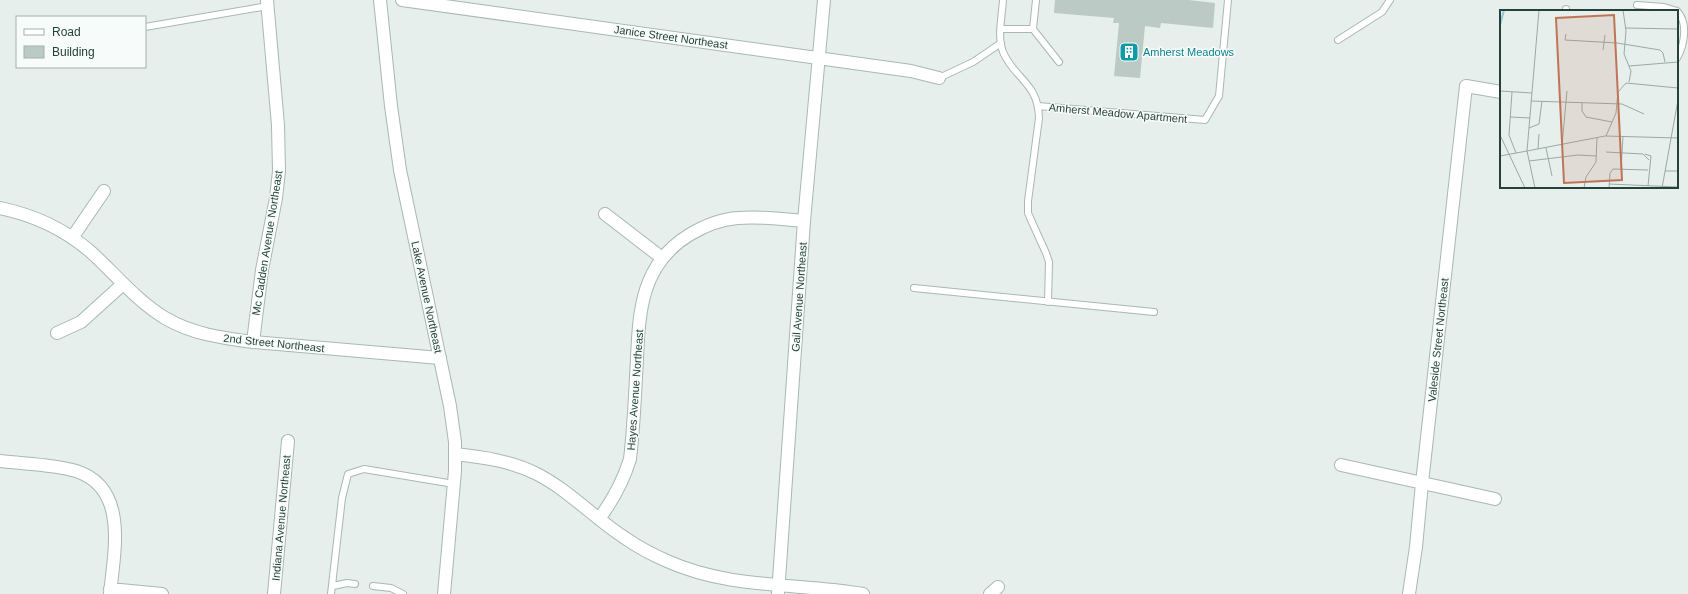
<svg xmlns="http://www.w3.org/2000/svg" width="1688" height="594" font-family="Arial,sans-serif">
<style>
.building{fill:#bbcac4}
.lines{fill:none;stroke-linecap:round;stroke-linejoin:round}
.service-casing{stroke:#a8b8b2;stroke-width:8}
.minor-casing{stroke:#a8b8b2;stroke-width:14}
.tertiary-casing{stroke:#a8b8b2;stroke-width:14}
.service{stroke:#fff;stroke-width:6}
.minor{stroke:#fff;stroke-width:12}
.tertiary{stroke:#fff;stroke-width:12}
.labels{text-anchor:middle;stroke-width:3;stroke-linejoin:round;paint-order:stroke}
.street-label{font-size:11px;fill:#24423a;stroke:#f7fbf9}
.culture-label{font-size:11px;fill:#0d838f;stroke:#f7fbf9;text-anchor:start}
.inset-river{fill:none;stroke:#8ec9d4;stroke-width:2}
.inset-road{fill:none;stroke:#98aaa4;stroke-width:1}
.view{fill:#c07456;fill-opacity:0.15;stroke:#c07456;stroke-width:2}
.inset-edge{fill:none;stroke:#24423a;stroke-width:2}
</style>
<rect width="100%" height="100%" fill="#e6efeb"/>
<!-- building -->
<path class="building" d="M1055,0H1189L1215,3L1213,28L1161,23L1160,28L1145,26L1140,78L1114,76L1119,23H1113L1114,18L1054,13Z"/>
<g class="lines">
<defs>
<path id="service" d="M1003,0C1002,16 997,37 1003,52C1015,80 1038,82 1039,118L1028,201V213L1031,220L1046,253L1049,262L1048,302
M1637,5L1664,7L1677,11
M1566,11V9
M1677,11C1688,22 1685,44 1677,58
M145,27L268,6
M1001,29H1033L1036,0
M1033,29L1059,62
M1338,40L1382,12L1390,0
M939,78L973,62L1001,43
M1038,106L1205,120L1219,96L1228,0
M914,288L1154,312
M333,586L347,583L355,584
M373,586L391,588L403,594
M331,594L342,498L348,474L364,469L454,484"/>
<path id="minor" d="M402,0L911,71L939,78
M0,208C34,215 66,230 92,253C116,275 137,301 165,318C192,334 222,338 253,342L440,358
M605,214L662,258
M72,238L104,191
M57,333L81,322L123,284
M253,342L262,270L276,198L279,171L278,125L267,0
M455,454C483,457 511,461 537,474C570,491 594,518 625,538C638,547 653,555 667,561C729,589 798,583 863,594
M0,461C25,464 52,464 76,471C129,488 114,552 110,594
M1341,465L1495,499
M599,519C613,500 623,482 630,459C634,426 635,393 637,359C639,309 642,264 689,235C704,226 721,219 738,218C760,216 782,219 804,221
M110,589L162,594
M274,594L288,441
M778,594L804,221L824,0
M990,594L998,587
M1409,594L1416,547L1422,483L1466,86L1501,92"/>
<path id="tertiary" d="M380,0L391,106L400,170L450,406L455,442V471L444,594"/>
</defs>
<!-- service casing -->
<use href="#service" class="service-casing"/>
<!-- minor casing -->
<use href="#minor" class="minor-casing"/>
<!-- tertiary casing -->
<use href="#tertiary" class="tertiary-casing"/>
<!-- service -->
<use href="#service" class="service"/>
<!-- minor -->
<use href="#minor" class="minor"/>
<!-- tertiary -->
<use href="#tertiary" class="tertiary"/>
</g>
<!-- icons -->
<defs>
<symbol id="building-square" viewBox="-11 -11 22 22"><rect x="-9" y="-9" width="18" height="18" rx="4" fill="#0f9aa8" stroke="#f7fbf9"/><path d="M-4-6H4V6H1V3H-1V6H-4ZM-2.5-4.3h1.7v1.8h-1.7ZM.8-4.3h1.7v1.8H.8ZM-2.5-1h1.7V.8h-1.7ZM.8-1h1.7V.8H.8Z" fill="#fff"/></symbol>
</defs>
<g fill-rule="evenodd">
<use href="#building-square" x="1118" y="41" width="22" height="22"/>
</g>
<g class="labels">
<!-- street labels -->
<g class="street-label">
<text transform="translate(671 37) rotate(8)" y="4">Janice Street Northeast</text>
<text transform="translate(1118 113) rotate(5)" y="4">Amherst Meadow Apartment</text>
<text transform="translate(267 243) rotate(-81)" y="4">Mc Cadden Avenue Northeast</text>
<text transform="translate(427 297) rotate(78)" y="4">Lake Avenue Northeast</text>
<text transform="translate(799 297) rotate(-86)" y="4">Gail Avenue Northeast</text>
<text transform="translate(1438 340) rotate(-84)" y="4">Valeside Street Northeast</text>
<text transform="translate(274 343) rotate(6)" y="4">2nd Street Northeast</text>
<text transform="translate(635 390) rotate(-86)" y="4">Hayes Avenue Northeast</text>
<text transform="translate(281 518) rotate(-85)" y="4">Indiana Avenue Northeast</text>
</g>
<!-- culture labels -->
<g class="culture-label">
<text x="1143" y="56">Amherst Meadows</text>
</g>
</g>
<!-- overview -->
<g transform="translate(1500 10)">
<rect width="178" height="178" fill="#e6efeb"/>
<path class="inset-river" d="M0,15L4,0"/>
<path class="inset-road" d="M123,0L126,21L124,44L131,61L129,72M152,0H171M126,18L178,19M66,24L65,30L117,33L160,40L163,43L165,52M103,40L105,25M129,56L178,52M0,81L32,83M12,82L9,125L16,143M31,91L122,94L144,104M82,93V101L86,107L112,112M10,107L30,108M29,118L39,114L42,91M0,125L25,178M106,126L116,103L118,82L126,73L178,78M62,136L67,81M46,138L52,166M38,139L39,124M27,141L105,126L178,128M106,142L143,144L149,150M145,144L151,146L148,176M0,146L27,141M29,151L78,145L96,146M121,159L123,126M165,161H178M109,174L178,177M35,178L27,141L39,0M84,178L86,167L96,152L97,128M109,178L110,163L113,159L148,160M162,178L178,90"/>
<path class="view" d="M114,5L122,170L64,173L56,8Z"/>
<rect width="178" height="178" class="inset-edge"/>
</g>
<!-- legend -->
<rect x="16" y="16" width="130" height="52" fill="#f7fbf9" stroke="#a3b1ad"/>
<rect x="24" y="29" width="20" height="6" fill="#ffffff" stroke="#a3b1ad"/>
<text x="52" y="36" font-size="12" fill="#24423a">Road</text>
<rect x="24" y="46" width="20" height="12" fill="#bbcac4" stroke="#a3b1ad"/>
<text x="52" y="56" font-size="12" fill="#24423a">Building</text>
</svg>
